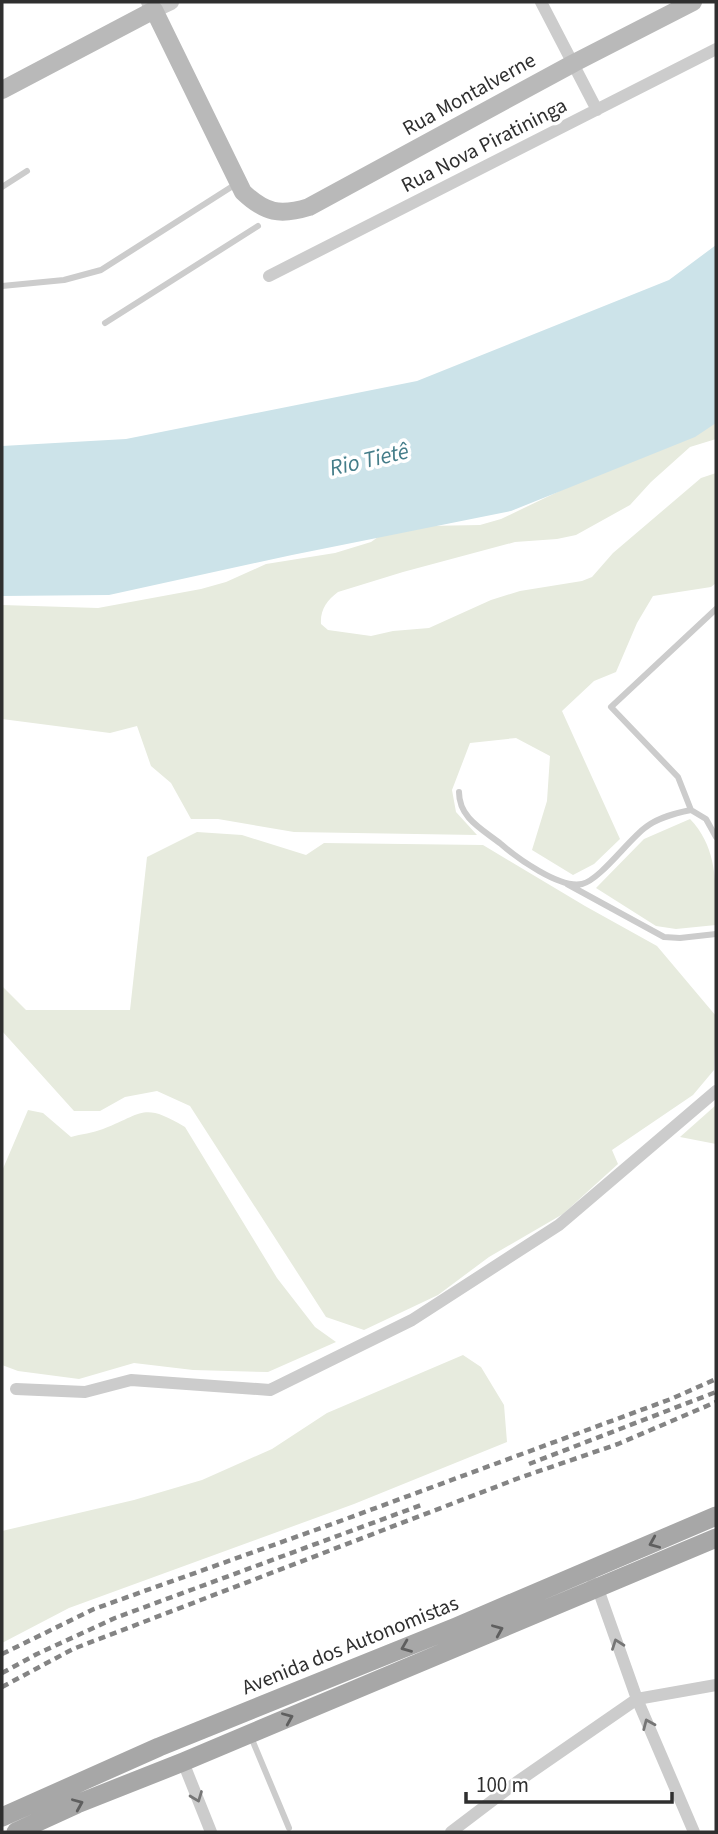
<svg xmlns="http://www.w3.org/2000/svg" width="718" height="1834" font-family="'Source Sans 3',sans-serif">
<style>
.green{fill:#e7ebde}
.water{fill:#cce3e9}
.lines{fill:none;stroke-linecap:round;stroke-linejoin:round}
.service{stroke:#ccc;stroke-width:6}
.minor{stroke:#ccc;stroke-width:12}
.tertiary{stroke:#ccc;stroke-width:16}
.secondary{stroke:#b9b9b9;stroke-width:18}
.primary{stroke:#a7a7a7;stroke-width:19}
.rail{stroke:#848484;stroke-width:4.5;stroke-dasharray:7 5;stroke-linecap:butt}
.oneway{stroke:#5f5f5f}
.oneway2{stroke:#767676}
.labels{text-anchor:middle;stroke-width:7;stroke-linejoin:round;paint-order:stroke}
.street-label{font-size:21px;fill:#2f2f2f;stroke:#fff}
.water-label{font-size:23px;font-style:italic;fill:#447d89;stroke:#fff}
</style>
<rect width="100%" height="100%" fill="#fff"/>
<!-- green -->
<path class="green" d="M716,400V439L690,447L651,482L630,505L576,535L557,539L515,542L403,572L338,592C327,600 320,610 321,624L328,630L371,636L393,631L429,628L491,600L520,591L582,581L592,577L613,553L701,478L716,473V583L711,587L653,596L637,623L616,672L594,681L562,711L620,839L594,864L573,875L532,850L547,801L550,756L516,738L470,743L452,790L456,812L477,835L294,832L218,819H191L171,783L151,766L137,726L110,733L2,719V605L98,608L201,589L226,582L266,564L335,553L371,542L381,535L426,526L480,525L501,519L570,486Z
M690,819C718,848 716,885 716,925L676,929L656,926L596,888L644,839Z
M197,832L242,835L306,855L324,843L483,845L585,906L657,946L716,1016L714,1070L693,1095L612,1150L618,1164L563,1214L489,1257L438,1295L364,1330L326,1317L190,1106L157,1091L125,1097L100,1111H74L2,1031V986L26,1010H130L147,857Z
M716,1105V1144L680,1137Z
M28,1110L43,1113L71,1137C81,1134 93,1133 103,1129C144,1113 143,1102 185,1127L277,1278L315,1327L336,1342L268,1372L193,1370L134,1363L79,1379L18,1371L2,1365V1171Z
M463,1355L481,1367L504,1405L507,1442L354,1504L69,1608L2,1643V1531L134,1500L202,1480L272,1449L327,1413Z"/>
<!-- water -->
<path class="water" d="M716,245V423L695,437L511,511L292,555L109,595L2,596V446L126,439L417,381L669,280Z"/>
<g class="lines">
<!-- service -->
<path class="service" d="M2,187L27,171
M2,286L64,280L101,270L236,184
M105,323L258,226
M459,792C459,818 482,829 501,844C517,858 560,889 582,884C600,880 629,839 646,827C659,817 676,813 691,810L706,819L716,837
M691,810L678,777L611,707L716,609
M567,884L664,937L680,938L716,934
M251,1737L289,1828"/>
<!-- minor -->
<path class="minor" d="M541,2L597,110
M269,276L716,49
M16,1389L85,1392L131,1380L270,1390L412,1320L559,1225L716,1091
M593,1583L598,1589L637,1699L694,1832
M183,1762L211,1832
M451,1832L517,1782L637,1699L716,1685"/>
<!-- tertiary -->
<path class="tertiary" d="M149,2L154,10L171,2"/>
<!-- secondary -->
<path class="secondary" d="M2,90L154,10L243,192C265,213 280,216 309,207L574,63L693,2"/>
<!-- primary -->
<path class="primary" d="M2,1817L159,1747L456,1627L716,1516
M16,1832L77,1804L183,1762L716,1538"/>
<!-- rail -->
<path class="rail" d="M529,1464L716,1392
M2,1654L94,1609L335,1523L671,1399L716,1379
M2,1673L37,1654L115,1618L424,1504
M2,1687L73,1649L519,1478L618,1444L716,1402"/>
</g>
<!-- one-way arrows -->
<defs><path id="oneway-chevron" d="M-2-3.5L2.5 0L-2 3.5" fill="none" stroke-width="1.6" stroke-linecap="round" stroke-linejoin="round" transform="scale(1.75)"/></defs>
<g class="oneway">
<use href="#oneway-chevron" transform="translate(654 1543) rotate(157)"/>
<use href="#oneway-chevron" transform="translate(498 1630) rotate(-23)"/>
<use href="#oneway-chevron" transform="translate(406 1647) rotate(158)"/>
<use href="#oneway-chevron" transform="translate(288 1718) rotate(-23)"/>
<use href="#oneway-chevron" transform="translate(78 1804) rotate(-23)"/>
</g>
<g class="oneway2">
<use href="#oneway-chevron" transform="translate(617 1644) rotate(-110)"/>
<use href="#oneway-chevron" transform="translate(648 1724) rotate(-113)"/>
<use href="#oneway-chevron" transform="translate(197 1797) rotate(69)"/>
</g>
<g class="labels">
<!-- street labels -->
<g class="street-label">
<text transform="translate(469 94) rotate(-29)" y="7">Rua Montalverne</text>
<text transform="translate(484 145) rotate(-27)" y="7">Rua Nova Piratininga</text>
<text transform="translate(350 1645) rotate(-22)" y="7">Avenida dos Autonomistas</text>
</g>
<!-- water labels -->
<g class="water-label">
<text transform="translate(369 459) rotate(-13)" y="8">Rio Tietê</text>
</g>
</g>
<!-- border -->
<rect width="718" height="1834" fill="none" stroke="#2f2f2f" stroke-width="7"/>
<!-- scale -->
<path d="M466 1792v10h206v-10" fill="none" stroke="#2f2f2f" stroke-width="3.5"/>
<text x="476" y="1792" font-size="21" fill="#2f2f2f" stroke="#ffffff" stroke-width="5" paint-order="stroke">100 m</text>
</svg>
